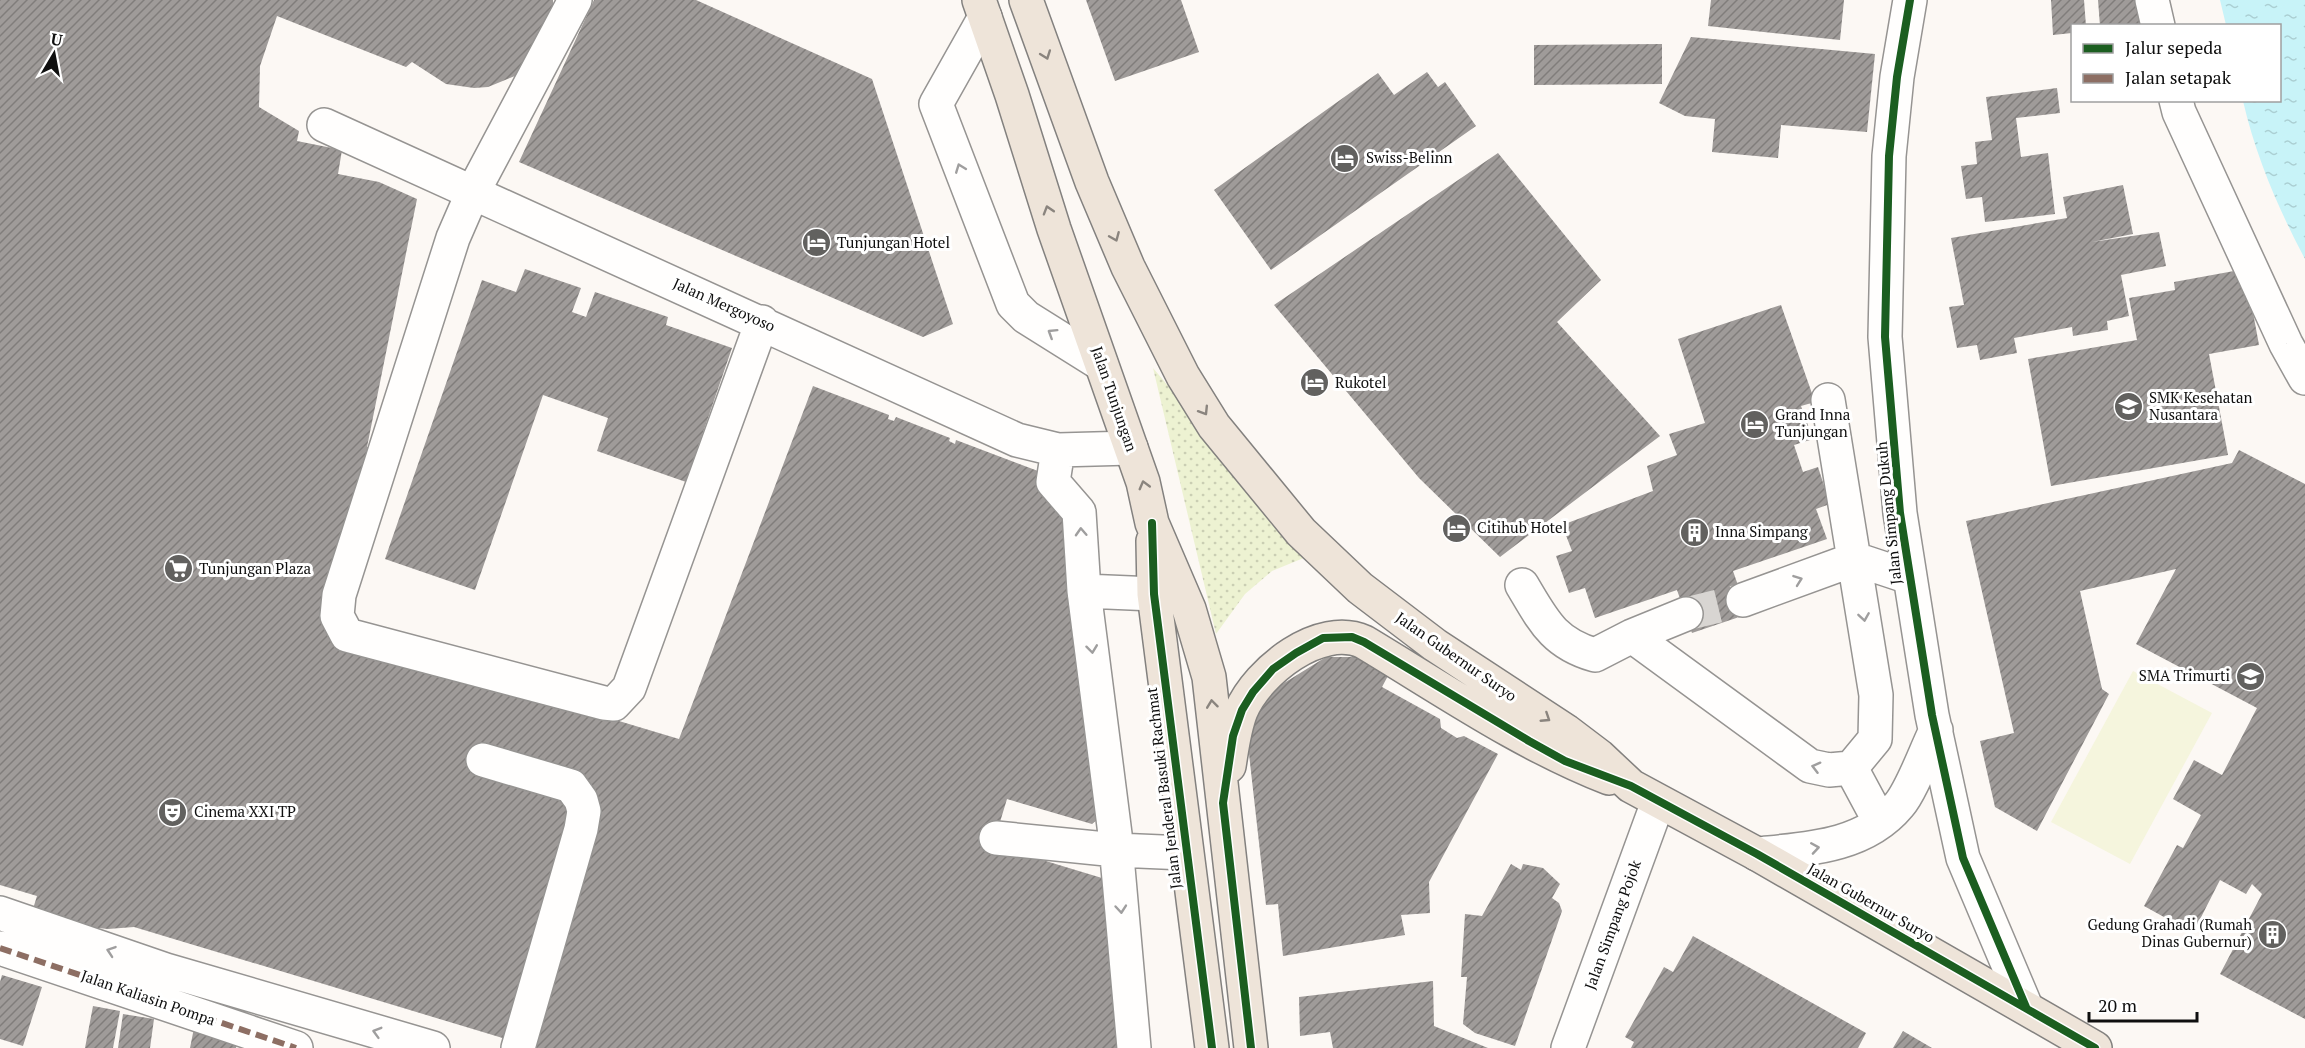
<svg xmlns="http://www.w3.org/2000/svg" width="2305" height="1048" font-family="'PT Serif',serif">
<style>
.grass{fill:url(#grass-dots)}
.pitch{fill:#f5f5dd}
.water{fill:url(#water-ripples)}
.building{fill:url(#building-hatch)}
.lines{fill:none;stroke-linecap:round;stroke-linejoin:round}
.minor-tunnel{stroke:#d8d5d2;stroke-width:33;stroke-dasharray:33 16;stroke-linecap:butt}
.minor-casing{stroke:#969492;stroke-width:36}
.major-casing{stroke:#83817f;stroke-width:36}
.minor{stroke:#fffefd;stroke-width:33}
.major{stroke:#eee4d9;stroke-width:33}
.quiet{stroke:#8d6e63;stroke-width:6;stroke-dasharray:12 6;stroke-linecap:butt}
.cycleway-casing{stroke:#fff;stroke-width:11}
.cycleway{stroke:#1b5e20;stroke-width:8}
.oneway{stroke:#8a847e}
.oneway2{stroke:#9f9e9e}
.labels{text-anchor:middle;stroke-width:6;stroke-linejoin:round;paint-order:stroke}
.poi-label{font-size:15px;fill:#0f0f0f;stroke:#fff;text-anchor:start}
.street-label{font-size:15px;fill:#0f0f0f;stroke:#fff}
</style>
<defs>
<pattern id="grass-dots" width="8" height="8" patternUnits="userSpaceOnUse" patternTransform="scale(1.5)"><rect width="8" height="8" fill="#edf2d2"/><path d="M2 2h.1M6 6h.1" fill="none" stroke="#caceb3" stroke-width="1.8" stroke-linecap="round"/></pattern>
<pattern id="water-ripples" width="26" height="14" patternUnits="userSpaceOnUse" patternTransform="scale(1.5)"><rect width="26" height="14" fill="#c8f3f8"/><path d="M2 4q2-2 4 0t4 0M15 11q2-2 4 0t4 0" fill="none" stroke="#abcfd3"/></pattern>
<pattern id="building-hatch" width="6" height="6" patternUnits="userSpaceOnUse" patternTransform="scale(1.5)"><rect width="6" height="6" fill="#9f9b99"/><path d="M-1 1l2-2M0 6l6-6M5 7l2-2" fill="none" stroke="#807d7b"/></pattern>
</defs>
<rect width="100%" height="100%" fill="#fcf8f4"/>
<!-- grass -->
<path class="grass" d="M1153,368L1311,555L1272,571L1245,594L1216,634Z"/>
<!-- pitch -->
<path class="pitch" d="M2133,671L2212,713L2130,864L2051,822Z"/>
<!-- water -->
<path class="water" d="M2220,0H2305V259C2278,208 2256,157 2243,101L2280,100V26L2226,25Z"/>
<!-- building -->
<path class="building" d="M0,0H553V19L526,68L515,76L488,87L474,88L446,84L412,62L406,67L277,16L260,66L259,107L299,131L297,141L342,150L338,174L379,182L417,199L367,447L380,449L342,638L679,739L813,386L889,415L888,419L894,421L896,417L950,438L949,441L955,444L956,440L1046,474L1065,499L1112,807L1092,824L1007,799L993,845L1102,878L1112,895L1127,1048H536L134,927L108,929L89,927L32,912L37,896L0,885Z
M594,0H696L872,79L953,324L923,337L519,162Z
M1086,0H1181L1199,52L1115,81Z
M1711,0H1844L1840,40L1708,26Z
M2051,0H2084L2086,26H2072V33L2053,35Z
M2098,0H2143L2145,26H2100Z
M1691,37L1875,54L1867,132L1781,125L1778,158L1712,152L1715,119L1685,116L1659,103Z
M1662,44V84L1534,85V45Z
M1427,72L1438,87L1445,82L1476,126L1271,270L1214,190L1378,73L1394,95Z
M2057,88L2060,113L2016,118L2021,157L2048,153L2055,214L1985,222L1982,197L1966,199L1961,166L1977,164L1975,142L1992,140L1986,97Z
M1498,153L1601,280L1557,322L1660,436L1500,557L1419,478L1274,305Z
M2123,185L2133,234L2092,242L2159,232L2166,266L2121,275L2129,316L2107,321L2108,330L2073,336L2072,327L2014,338L2017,353L1980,360L1977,345L1957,348L1949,307L1964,305L1951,238L2067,218L2063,197Z
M525,269L581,288L572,312L586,317L595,292L668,317L666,325L732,348L686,482L597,451L608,418L543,395L475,590L385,559L482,280L516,292Z
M2245,269L2259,345L2209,354L2228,455L2051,486L2028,359L2137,340L2129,298L2175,290L2174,282Z
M1781,305L1815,402L1801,406L1813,439L1794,445L1803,472L1818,467L1830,504L1816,509L1827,539L1733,571L1748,614L1692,633L1677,590L1595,618L1585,588L1569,593L1556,556L1572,551L1562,525L1653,491L1647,466L1677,455L1669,434L1705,423L1678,339Z
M2239,450L2305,484V1019L2220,974L2262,894L2252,884L2246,894L2220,880L2193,933L2144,906L2177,845L2183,848L2201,815L2173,799L2194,760L2222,775L2257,708L2136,644L2176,569L2080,591L2102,689L2109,694L2037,831L1995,807L1980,741L2014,733L1966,521L2232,463Z
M1326,657H1356L1390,672L1382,687L1440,719L1441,728L1457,738L1464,736L1498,754L1429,882L1430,913L1401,915L1405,935L1283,956L1278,904L1266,905L1248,745L1240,737L1263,696Z
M1511,864L1521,870L1523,864L1543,868L1560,884L1552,898L1559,903L1562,911L1515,1046L1475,1033L1463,1024L1467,977H1461L1465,914L1482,916Z
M1693,936L1866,1033L1858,1048H1631L1634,1042L1625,1037L1664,967L1673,972Z
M2,975L42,987L23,1046L0,1039V982Z
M1433,981L1434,1026L1488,1048H1333L1330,1032L1300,1036L1299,997Z
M93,1006L120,1011L113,1048H85Z
M123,1014L154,1019L150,1048H118Z
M195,1023L240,1032L236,1048H190Z
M1903,1031L1932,1048H1893Z"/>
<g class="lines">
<!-- minor-tunnel -->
<path class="minor-tunnel" d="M1686,614L1743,600"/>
<defs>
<path id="minor" d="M575,0L473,192L453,238L339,595L337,616L347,635L604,703L614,704L629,688L762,322
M1910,0L1897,77L1889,156L1885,337L1900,513L1932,715L1963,858L2026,1007
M2152,0L2158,26
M985,17L936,104L1013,304L1026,317L1101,364
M2176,100L2179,112L2286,344L2305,378
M324,125L1017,440L1058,450L1131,448
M1058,450L1053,482L1079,512L1084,591L1115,834L1134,1048
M1522,585C1543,620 1553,643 1595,655L1632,636L1686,614
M1084,591L1154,594
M1743,600L1855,559L1909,577
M1632,636L1810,766L1829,770L1851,768L1875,739L1876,695L1828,400
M483,760L571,786L581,800L584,811L581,829L518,1048
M1851,768L1880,822
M996,838L1116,850L1185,853
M1757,854C1807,849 1864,847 1899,805C1912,790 1926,750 1936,730
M0,913L166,970L433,1048
M0,948L296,1048
M1568,1048L1658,802"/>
<path id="major" d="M979,0L1012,95L1054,229L1143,482L1152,523L1189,609L1209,677L1251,1048
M1026,0L1092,182L1128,267L1183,376L1214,426L1301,532L1360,588L1435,645L1566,731L1599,756L1631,786L1757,854L2095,1048
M1153,541L1154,594L1212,1048
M1229,766C1232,748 1234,729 1241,711C1258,671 1320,622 1364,642C1444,690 1522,744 1609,778"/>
</defs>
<!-- minor casing -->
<use href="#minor" class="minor-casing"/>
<!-- major casing -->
<use href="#major" class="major-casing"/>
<!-- minor -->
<use href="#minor" class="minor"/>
<!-- major -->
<use href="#major" class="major"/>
<!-- quiet -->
<path class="quiet" d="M0,948L296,1048"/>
<defs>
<path id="cycleway" d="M1910,0L1897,77L1889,156L1885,337L1900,513L1932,715L1963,858L2026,1007
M1152,523L1154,594L1212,1048
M1251,1048L1223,803L1233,736L1242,710L1253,692L1273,669L1296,653L1323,638L1352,637L1364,642L1529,741L1565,761L1631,786L1757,854L2095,1048"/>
</defs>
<!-- cycleway casing -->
<use href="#cycleway" class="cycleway-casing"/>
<!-- cycleway -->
<use href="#cycleway" class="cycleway"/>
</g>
<!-- one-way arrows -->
<defs><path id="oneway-chevron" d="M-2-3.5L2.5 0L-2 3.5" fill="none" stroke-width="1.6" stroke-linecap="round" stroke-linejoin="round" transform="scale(1.5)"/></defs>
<g class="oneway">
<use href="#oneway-chevron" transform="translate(1046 55) rotate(70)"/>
<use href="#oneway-chevron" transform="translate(1048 210) rotate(-107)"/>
<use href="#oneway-chevron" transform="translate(1115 237) rotate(67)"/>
<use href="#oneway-chevron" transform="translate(1204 411) rotate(58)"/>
<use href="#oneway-chevron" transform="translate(1144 485) rotate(-105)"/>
<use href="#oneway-chevron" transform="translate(1212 704) rotate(-97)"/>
<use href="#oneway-chevron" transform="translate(1546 718) rotate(33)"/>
</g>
<g class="oneway2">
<use href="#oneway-chevron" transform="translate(960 168) rotate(-111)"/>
<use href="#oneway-chevron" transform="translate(1052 333) rotate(-148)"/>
<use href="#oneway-chevron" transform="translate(1081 532) rotate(-93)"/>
<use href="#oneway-chevron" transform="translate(1798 580) rotate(-20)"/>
<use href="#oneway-chevron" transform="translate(1864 617) rotate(81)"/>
<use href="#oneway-chevron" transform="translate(1092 649) rotate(83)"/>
<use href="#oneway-chevron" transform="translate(1816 767) rotate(-165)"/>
<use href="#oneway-chevron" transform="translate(1815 848) rotate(-9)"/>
<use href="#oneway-chevron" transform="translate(1121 909) rotate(85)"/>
<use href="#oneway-chevron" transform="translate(111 951) rotate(-161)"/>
<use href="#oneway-chevron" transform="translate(377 1032) rotate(-164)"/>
</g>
<!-- icons -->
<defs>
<symbol id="hotel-disc" viewBox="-11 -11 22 22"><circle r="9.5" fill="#62615f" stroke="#fff"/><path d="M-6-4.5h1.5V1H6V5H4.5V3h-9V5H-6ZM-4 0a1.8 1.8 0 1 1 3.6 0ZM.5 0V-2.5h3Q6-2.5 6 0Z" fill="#fff"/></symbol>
<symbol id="school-disc" viewBox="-11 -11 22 22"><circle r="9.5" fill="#62615f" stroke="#fff"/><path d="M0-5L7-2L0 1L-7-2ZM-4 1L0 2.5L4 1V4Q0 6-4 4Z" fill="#fff"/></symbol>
<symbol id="building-disc" viewBox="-11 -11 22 22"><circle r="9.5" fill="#62615f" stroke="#fff"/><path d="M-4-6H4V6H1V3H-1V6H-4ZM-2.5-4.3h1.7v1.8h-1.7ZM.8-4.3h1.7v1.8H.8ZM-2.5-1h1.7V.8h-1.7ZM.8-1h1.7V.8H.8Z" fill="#fff"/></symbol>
<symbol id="supermarket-disc" viewBox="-11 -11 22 22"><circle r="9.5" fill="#62615f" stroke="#fff"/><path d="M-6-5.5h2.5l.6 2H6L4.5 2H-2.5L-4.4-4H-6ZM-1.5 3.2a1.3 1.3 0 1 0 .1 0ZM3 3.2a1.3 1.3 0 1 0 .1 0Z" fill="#fff"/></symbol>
<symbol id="theatre-disc" viewBox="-11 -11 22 22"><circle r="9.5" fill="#62615f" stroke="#fff"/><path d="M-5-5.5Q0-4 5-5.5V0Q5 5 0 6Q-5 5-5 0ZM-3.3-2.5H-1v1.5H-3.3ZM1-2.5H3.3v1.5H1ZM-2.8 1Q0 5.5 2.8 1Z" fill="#fff"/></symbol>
</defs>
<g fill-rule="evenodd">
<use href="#hotel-disc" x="1328" y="142" width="33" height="33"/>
<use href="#hotel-disc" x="800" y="226" width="33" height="33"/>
<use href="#hotel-disc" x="1298" y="366" width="33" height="33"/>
<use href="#school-disc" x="2112" y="390" width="33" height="33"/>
<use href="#hotel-disc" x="1738" y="408" width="33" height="33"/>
<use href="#hotel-disc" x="1440" y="512" width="33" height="33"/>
<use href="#building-disc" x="1678" y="516" width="33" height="33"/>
<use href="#supermarket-disc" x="162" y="552" width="33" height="33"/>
<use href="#school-disc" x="2234" y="660" width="33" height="33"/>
<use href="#theatre-disc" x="156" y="796" width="33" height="33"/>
<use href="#building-disc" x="2256" y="918" width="33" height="33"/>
</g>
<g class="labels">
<!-- poi labels -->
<g class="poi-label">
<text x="1366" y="163">Swiss-Belinn</text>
<text x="837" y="248">Tunjungan Hotel</text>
<text x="1335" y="388">Rukotel</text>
<text x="2149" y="403">SMK Kesehatan<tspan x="2149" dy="17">Nusantara</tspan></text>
<text x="1775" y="420">Grand Inna<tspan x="1775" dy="17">Tunjungan</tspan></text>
<text x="1477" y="533">Citihub Hotel</text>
<text x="1715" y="537">Inna Simpang</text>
<text x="199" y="574">Tunjungan Plaza</text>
<text x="2230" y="681" text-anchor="end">SMA Trimurti</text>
<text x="194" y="817">Cinema XXI TP</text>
<text x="2252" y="930" text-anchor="end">Gedung Grahadi (Rumah<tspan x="2252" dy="17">Dinas Gubernur)</tspan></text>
</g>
<!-- street labels -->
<g class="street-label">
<text transform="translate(724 305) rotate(24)" y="5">Jalan Mergoyoso</text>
<text transform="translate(1114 399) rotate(71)" y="5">Jalan Tunjungan</text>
<text transform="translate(1889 513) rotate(-96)" y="5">Jalan Simpang Dukuh</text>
<text transform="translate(1456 657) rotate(35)" y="5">Jalan Gubernur Suryo</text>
<text transform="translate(1164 788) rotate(-97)" y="5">Jalan Jenderal Basuki Rachmat</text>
<text transform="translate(1871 903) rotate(30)" y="5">Jalan Gubernur Suryo</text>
<text transform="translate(1613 925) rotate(-70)" y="5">Jalan Simpang Pojok</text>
<text transform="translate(148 998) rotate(19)" y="5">Jalan Kaliasin Pompa</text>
</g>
</g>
<!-- legend -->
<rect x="2071" y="24" width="210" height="78" fill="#ffffff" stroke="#9f9f9f" stroke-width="1.5"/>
<rect x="2083" y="44" width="30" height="9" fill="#1b5e20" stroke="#9f9f9f" stroke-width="1.5"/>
<text x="2125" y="54" font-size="18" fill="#0f0f0f">Jalur sepeda</text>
<rect x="2083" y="74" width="30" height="9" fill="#8d6e63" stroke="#9f9f9f" stroke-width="1.5"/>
<text x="2125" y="84" font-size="18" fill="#0f0f0f">Jalan setapak</text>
<!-- north arrow -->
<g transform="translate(54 54) rotate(10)" stroke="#ffffff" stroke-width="4.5" paint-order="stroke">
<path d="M0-4.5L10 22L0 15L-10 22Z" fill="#0f0f0f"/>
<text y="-9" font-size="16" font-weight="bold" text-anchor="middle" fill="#0f0f0f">U</text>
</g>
<!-- scale -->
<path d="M2089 1012v9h108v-9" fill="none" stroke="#0f0f0f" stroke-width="3"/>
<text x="2098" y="1012" font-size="18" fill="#0f0f0f" stroke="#ffffff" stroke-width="4.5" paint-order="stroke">20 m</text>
</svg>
